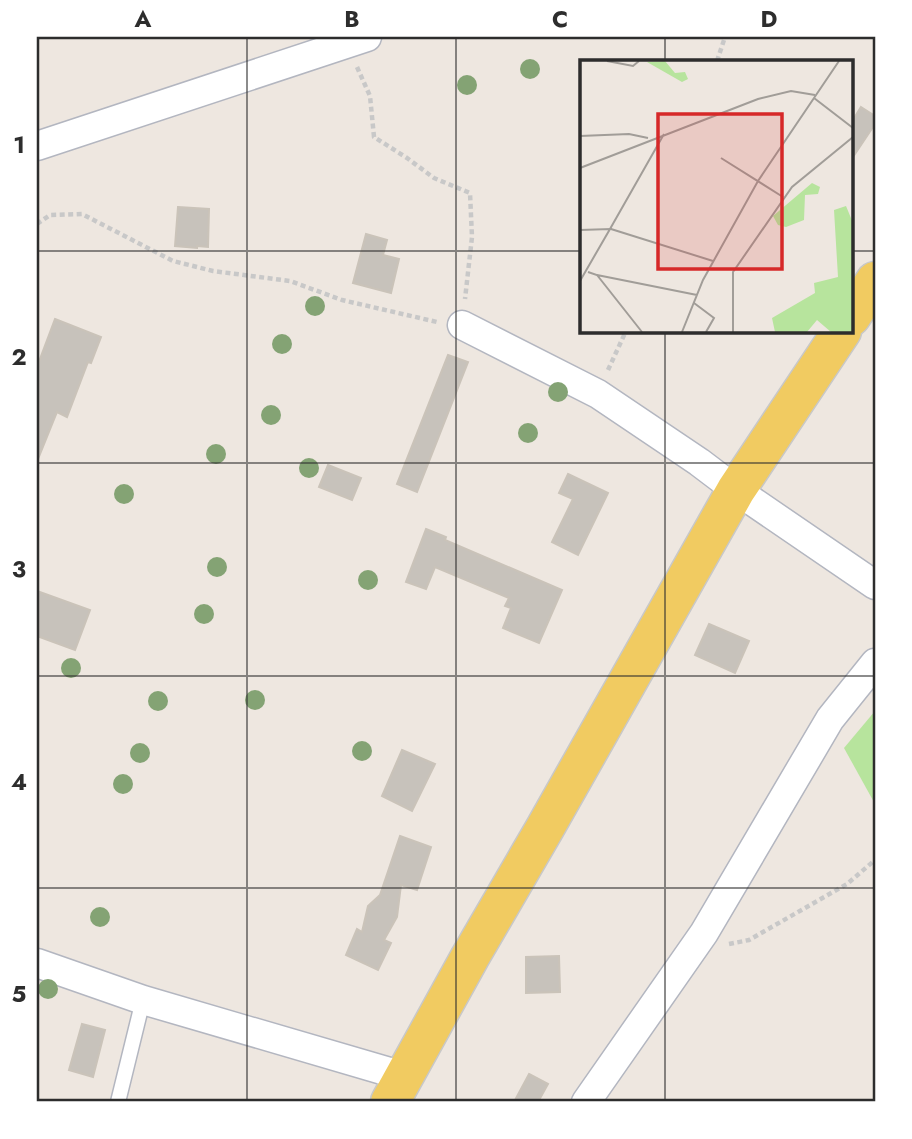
<svg xmlns="http://www.w3.org/2000/svg" width="912" height="1139" font-family="Jost,sans-serif">
<style>
.green{fill:#b7e49d}
.building{fill:#c7c2bb;stroke:#cac3b9;stroke-width:2}
.lines{fill:none;stroke-linecap:round;stroke-linejoin:round}
.lane-casing{stroke:#b3b6c0;stroke-width:17}
.street-casing{stroke:#b3b6c0;stroke-width:31}
.primary-casing{stroke:#c8c8c8;stroke-width:41}
.path{stroke:#c8c8c8;stroke-width:4.5;stroke-dasharray:5 3.5;stroke-linecap:butt}
.lane{stroke:#fff;stroke-width:14}
.street{stroke:#fff;stroke-width:28}
.primary{stroke:#f1cb61;stroke-width:38}
.tree{fill:#84a374}
.grid{fill:none;stroke:#2d2d2d;stroke-width:2;stroke-opacity:0.55}
.inset-road{fill:none;stroke:#a19d98;stroke-width:2}
.view{fill:#d62828;fill-opacity:0.15;stroke:#d62828;stroke-width:3.5}
.inset-edge{fill:none;stroke:#2d2d2d;stroke-width:3.5}
.neatline{fill:none;stroke:#2d2d2d;stroke-width:2.5}
.grid-label{font-size:23px;text-anchor:middle;font-weight:bold;fill:#2d2d2d}
</style>
<rect width="100%" height="100%" fill="#eee7e0"/>
<!-- green -->
<path class="green" d="M875,711V804L844,748Z"/>
<!-- building -->
<path class="building" d="M861,107L875,116V124L851,160V123Z
M178,207L209,209L208,247L197,246V248L175,246Z
M366,234L387,240L383,255L399,259L391,293L353,283Z
M55,319L101,337L91,363L88,362L67,417L57,412L38,459H37V367Z
M448,355L468,362L417,492L397,484Z
M328,465L361,478L352,500L319,487Z
M568,474L608,493L578,555L552,542L573,499L559,493Z
M426,529L446,537L445,540L562,590L539,643L503,628L511,608L505,606L509,598L435,567L426,589L406,582Z
M37,591L90,610L75,650L37,636Z
M709,624L749,641L735,673L695,655Z
M402,750L435,764L412,811L382,796Z
M400,836L431,847L417,890L401,885L397,917L384,940L391,943L378,970L346,955L357,929L362,932L368,906L380,895Z
M559,956L560,992L526,993V957Z
M82,1024L105,1030L93,1077L69,1070Z
M529,1074L548,1084L538,1102H514Z"/>
<g class="lines">
<defs>
<path id="lane" d="M118,1102L143,1000"/>
<path id="street" d="M37,146L367,37
M462,325L598,394L699,462L736,490L875,585
M37,963L143,1000L403,1076
M586,1102L704,933L830,719L875,663"/>
<path id="primary" d="M851,317L875,281
M390,1102L470,957L545,828L736,490L842,331"/>
</defs>
<!-- lane casing -->
<use href="#lane" class="lane-casing"/>
<!-- street casing -->
<use href="#street" class="street-casing"/>
<!-- primary casing -->
<use href="#primary" class="primary-casing"/>
<!-- path -->
<path class="path" d="M717,61L725,37
M357,67L370,96L374,137L407,158L434,178L470,193L472,237L465,299
M37,224L50,215L82,214L173,261L213,271L290,281L342,300L437,322
M608,370L626,331
M729,944L749,940L847,884L875,860"/>
<!-- lane -->
<use href="#lane" class="lane"/>
<!-- street -->
<use href="#street" class="street"/>
<!-- primary -->
<use href="#primary" class="primary"/>
</g>
<!-- trees -->
<g class="tree">
<circle cx="530" cy="69" r="10"/>
<circle cx="467" cy="85" r="10"/>
<circle cx="315" cy="306" r="10"/>
<circle cx="282" cy="344" r="10"/>
<circle cx="558" cy="392" r="10"/>
<circle cx="271" cy="415" r="10"/>
<circle cx="528" cy="433" r="10"/>
<circle cx="216" cy="454" r="10"/>
<circle cx="309" cy="468" r="10"/>
<circle cx="124" cy="494" r="10"/>
<circle cx="217" cy="567" r="10"/>
<circle cx="368" cy="580" r="10"/>
<circle cx="204" cy="614" r="10"/>
<circle cx="71" cy="668" r="10"/>
<circle cx="255" cy="700" r="10"/>
<circle cx="158" cy="701" r="10"/>
<circle cx="362" cy="751" r="10"/>
<circle cx="140" cy="753" r="10"/>
<circle cx="123" cy="784" r="10"/>
<circle cx="100" cy="917" r="10"/>
<circle cx="48" cy="989" r="10"/>
</g>
<!-- grid -->
<path class="grid" d="M247,37V1102M456,37V1102M665,37V61M37,251H581M851,251H875M665,331V1102M37,463H875M37,676H875M37,888H875"/>
<!-- overview -->
<g transform="translate(580 60)">
<rect width="273" height="273" fill="#eee7e0"/>
<path d="M85,1L95,13L105,12L108,19L102,22L67,2ZM232,123L240,127L238,134L225,135L224,160L206,167L198,165L193,156ZM266,146L273,163V272H251L237,260L227,272H195L192,258L235,233L234,223L258,217L254,150Z" fill="#b7e49d"/>
<path class="inset-road" d="M27,1L53,6L59,1M234,38L273,68M0,76L49,74L68,78M141,98L203,137M0,108L178,39L211,31L235,35M30,169L84,74M31,169L133,201M0,170L30,169L0,221M8,212L17,215L62,272M17,215L117,235M114,243L134,258L126,272M102,272L123,220L178,121L259,1M153,272V212L212,127L273,77"/>
<path class="view" d="M78,54H202V209H78Z"/>
<rect width="273" height="273" class="inset-edge"/>
</g>
<!-- border -->
<rect width="912" height="1139" fill="none" stroke="#ffffff" stroke-width="77"/>
<rect x="38" y="38" width="836" height="1062" class="neatline"/>
<g class="grid-label">
<text x="143" y="27">A</text>
<text x="352" y="27">B</text>
<text x="560" y="27">C</text>
<text x="769" y="27">D</text>
<text x="19" y="153">1</text>
<text x="19" y="365">2</text>
<text x="19" y="577">3</text>
<text x="19" y="790">4</text>
<text x="19" y="1002">5</text>
</g>
</svg>
